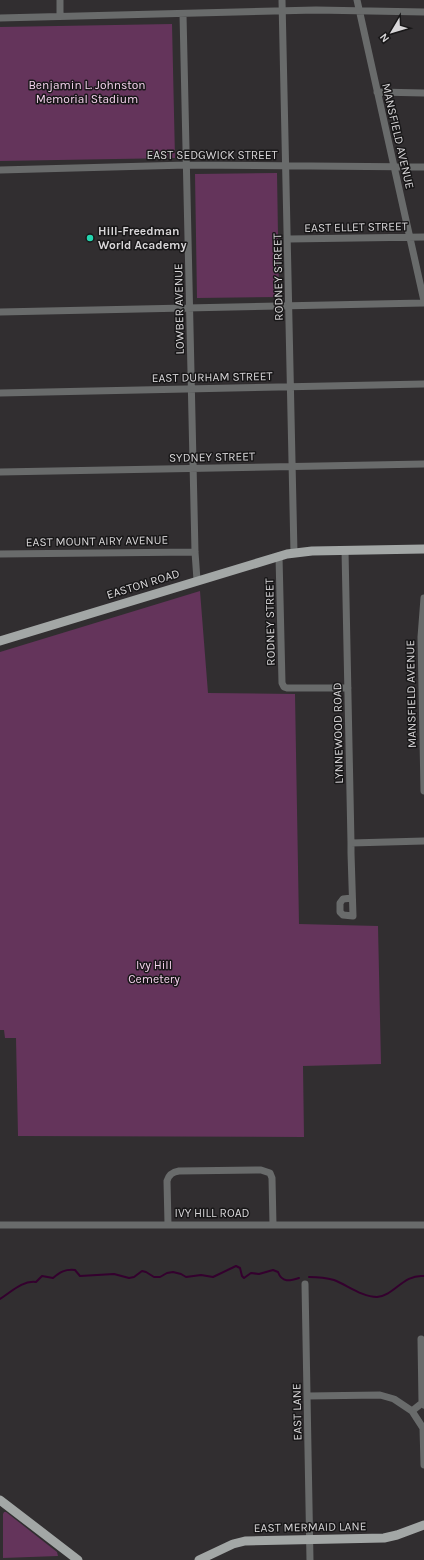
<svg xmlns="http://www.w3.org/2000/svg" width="424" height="1560" font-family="Karla,sans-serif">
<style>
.green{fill:#64345b}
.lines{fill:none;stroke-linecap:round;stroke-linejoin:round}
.stream{stroke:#34002e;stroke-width:2}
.minor{stroke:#696b6b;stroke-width:7}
.major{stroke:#a3a7a6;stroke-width:9}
.poi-dot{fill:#24d5af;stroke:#181718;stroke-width:1.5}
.labels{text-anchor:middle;stroke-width:3;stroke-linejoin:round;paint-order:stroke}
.park-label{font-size:12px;fill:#f4d1ec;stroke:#181718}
.street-label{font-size:12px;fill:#d8d6d8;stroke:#181718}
.poi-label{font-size:12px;font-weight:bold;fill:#d8d6d8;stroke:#181718;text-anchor:start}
</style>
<rect width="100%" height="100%" fill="#312e30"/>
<!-- green -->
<path class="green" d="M172,24L175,158L0,161V27Z
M277,173L279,297L197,298L195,174Z
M200,591L208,693L295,694L299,924L378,926L381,1064L303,1066L304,1137L18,1136L16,1038H5L4,1030H0V652Z
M4,1512H6L57,1552L58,1556L3,1558V1514Z"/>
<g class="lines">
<!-- stream -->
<path class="stream" d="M309,1277C317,1277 327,1278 334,1280C347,1285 362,1297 377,1297C394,1296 403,1274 424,1276
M0,1299C11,1292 23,1280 36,1282L42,1276L53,1278C60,1272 65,1269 75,1270L80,1276L114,1274L129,1278L134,1277L142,1271L146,1272L154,1277H160L167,1273L173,1272L181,1274L186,1277L201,1275L213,1277L236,1266L240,1268L242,1276L244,1278L251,1273L259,1274L273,1270L278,1272C282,1283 290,1281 299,1278"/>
<!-- minor -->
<path class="minor" d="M60,0V16
M282,0L294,553
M357,0L424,301
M183,14L195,552L197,580
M0,18L316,10L424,12
M377,92L424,93
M0,170L187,165L424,167
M289,239L424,237
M0,312L424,303
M0,393L424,384
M0,472L424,464
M345,550L351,843V853L353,916L343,915L340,912V903L343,899L352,898
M0,554L195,552
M279,556L282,683L284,687L287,688H348
M424,598L421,637L424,791
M351,843L424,841
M168,1224L167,1181C169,1174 173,1172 179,1171L261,1170L270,1173L272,1178L273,1225
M0,1225H424
M305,1284L310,1560
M421,1339L422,1403
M308,1396L380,1395L394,1399L412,1411
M424,1405L422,1403L412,1411L423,1428L424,1465"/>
<!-- major -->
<path class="major" d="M0,641L287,554L312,551L424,549
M0,1500L78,1560
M199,1560L233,1544L245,1541L384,1538L397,1535L424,1525"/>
</g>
<!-- markers -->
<circle class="poi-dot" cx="90" cy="238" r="4"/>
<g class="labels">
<!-- park labels -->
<g class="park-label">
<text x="87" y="89">Benjamin L. Johnston<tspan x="87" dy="14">Memorial Stadium</tspan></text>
<text x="154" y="969">Ivy Hill<tspan x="154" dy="14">Cemetery</tspan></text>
</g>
<!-- street labels -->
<g class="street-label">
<text transform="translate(398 136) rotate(77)" y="4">MANSFIELD AVENUE</text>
<text x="212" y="159">EAST SEDGWICK STREET</text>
<text transform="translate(356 227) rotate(-1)" y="4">EAST ELLET STREET</text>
<text transform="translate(278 277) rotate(-91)" y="4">RODNEY STREET</text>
<text transform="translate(179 309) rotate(-91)" y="4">LOWBER AVENUE</text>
<text transform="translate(212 377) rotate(-1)" y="4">EAST DURHAM STREET</text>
<text transform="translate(212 457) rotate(-1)" y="4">SYDNEY STREET</text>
<text transform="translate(97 541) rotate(-1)" y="4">EAST MOUNT AIRY AVENUE</text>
<text transform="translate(143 584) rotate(-17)" y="4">EASTON ROAD</text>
<text transform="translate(270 622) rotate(-91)" y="4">RODNEY STREET</text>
<text transform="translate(411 694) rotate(-91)" y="4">MANSFIELD AVENUE</text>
<text transform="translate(338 733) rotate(-91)" y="4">LYNNEWOOD ROAD</text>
<text x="212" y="1217">IVY HILL ROAD</text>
<text transform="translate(297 1412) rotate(-91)" y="4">EAST LANE</text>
<text transform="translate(310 1527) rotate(-1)" y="4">EAST MERMAID LANE</text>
</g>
<!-- poi labels -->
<g class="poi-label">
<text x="98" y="235">Hill-Freedman<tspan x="98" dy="14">World Academy</tspan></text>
</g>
</g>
<!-- north arrow -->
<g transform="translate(392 32) rotate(232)" stroke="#181718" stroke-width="3" paint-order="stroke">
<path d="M0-3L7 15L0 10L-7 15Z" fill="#d8d6d8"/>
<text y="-6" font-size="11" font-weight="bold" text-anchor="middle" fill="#d8d6d8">N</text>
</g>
</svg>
